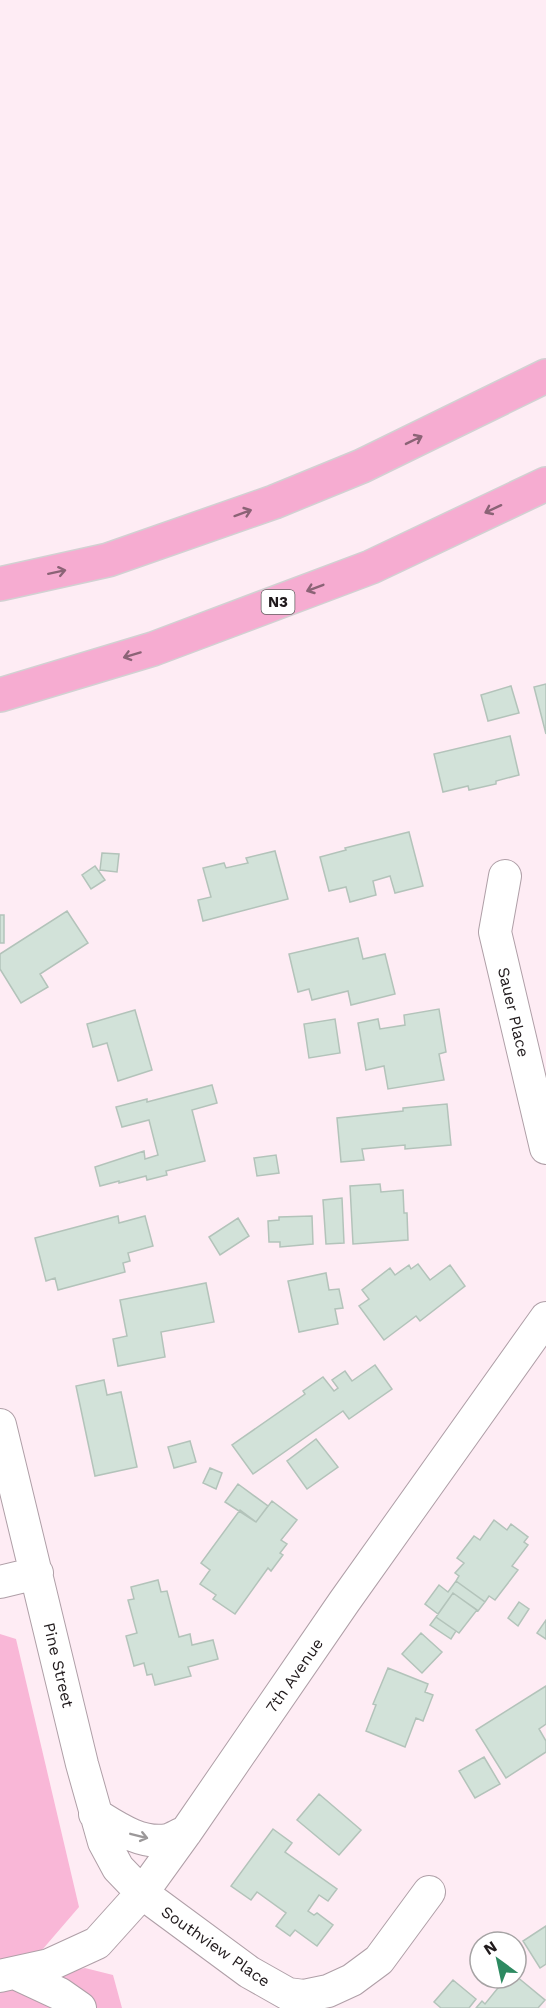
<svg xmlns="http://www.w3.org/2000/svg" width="546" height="2008" font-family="'Work Sans',sans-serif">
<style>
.green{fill:#f9b7d7}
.building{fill:#d2e2d9;stroke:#b3c3ba;stroke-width:1.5}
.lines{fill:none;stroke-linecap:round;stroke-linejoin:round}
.minor-casing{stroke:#af9fa7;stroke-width:34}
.highway-casing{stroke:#d2d1d2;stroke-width:36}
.minor{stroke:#fff;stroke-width:32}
.highway{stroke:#f6acd1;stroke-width:33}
.oneway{stroke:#8b6376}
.oneway2{stroke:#9b9899}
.labels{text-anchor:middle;stroke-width:5;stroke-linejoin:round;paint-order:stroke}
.shield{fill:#fff;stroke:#635f60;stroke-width:1.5}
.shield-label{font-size:15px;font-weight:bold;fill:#201a1c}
.street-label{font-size:16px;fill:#201a1c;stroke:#fff}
</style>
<rect width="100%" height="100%" fill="#feecf4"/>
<!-- green -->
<path class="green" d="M0,1634L16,1639L79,1907L42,1950L52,1975L85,1968L113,1975L122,2008H0Z"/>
<!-- building -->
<path class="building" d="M546,684V734L534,687Z
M511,686L519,713L488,721L481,695Z
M510,736L519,775L496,781V784L469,790L468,786L443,792L434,754Z
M409,832L423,886L395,893L390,876L373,881L376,895L350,902L346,887L329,891L320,857L346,850L345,848Z
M275,851L288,899L203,921L198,900L211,897L203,868L224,863L226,868L248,863L246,858Z
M102,853L119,854L117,872L100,870Z
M95,866L105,880L91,889L82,875Z
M67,911L88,943L40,974L48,987L21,1003L0,969V954Z
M0,915H4V943H0Z
M358,938L363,959L385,954L395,994L351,1005L348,991L312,1000L309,989L298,992L289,954Z
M439,1009L446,1052L439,1054L444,1080L388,1089L384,1066L366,1070L358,1023L378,1019L380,1029L405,1025L404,1015Z
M135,1010L152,1070L118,1081L107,1043L93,1047L87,1024Z
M335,1019L340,1053L309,1058L304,1024Z
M212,1085L217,1103L192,1110L205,1161L166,1171L167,1175L147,1180L146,1176L119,1183V1181L100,1186L95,1167L144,1151L145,1159L158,1155L149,1120L122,1127L116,1107L147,1099V1102Z
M447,1104L451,1145L405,1149V1145L362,1149L364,1160L341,1162L337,1118L403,1111V1108Z
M276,1155L279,1173L257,1176L254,1158Z
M380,1184L381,1192L403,1190L404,1213H407L408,1240L353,1244L350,1186Z
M342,1198L344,1243L326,1244L323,1200Z
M118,1216L119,1223L145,1216L153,1246L128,1253L130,1261L123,1263L125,1272L58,1290L55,1278L46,1281L35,1238Z
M312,1216L313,1244L280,1247V1242H269L268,1221L279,1220V1217Z
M238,1218L249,1236L220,1255L209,1237Z
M418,1264L430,1280L450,1265L465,1286L420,1321L416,1316L384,1340L359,1306L369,1299L362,1290L390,1268L395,1275L409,1265L411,1269Z
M326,1273L329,1290L339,1289L343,1308L335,1309L338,1324L299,1332L288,1281Z
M206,1283L214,1322L161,1332L165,1357L118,1366L113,1339L127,1336L120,1300Z
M375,1365L392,1389L349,1419L343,1411L253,1474L232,1445L305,1394L303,1391L323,1377L334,1391L338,1388L332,1380L345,1371L352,1381Z
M104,1380L107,1395L121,1392L137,1467L95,1476L76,1386Z
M316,1439L338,1467L307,1489L287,1461Z
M190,1441L196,1462L174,1468L168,1447Z
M210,1468L222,1473L216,1489L203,1483Z
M238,1484L268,1506L256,1522L225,1502Z
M272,1501L297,1520L281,1540L287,1544L280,1553L283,1555L271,1571L268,1568L235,1614L213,1599L216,1595L200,1584L210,1570L201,1563L240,1510L256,1522Z
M494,1520L507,1530L511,1524L528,1537L524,1542L528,1545L512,1566L518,1570L495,1600L489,1596L485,1602L456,1581L459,1576L455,1573L464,1563L457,1558L474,1536L480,1540Z
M158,1580L161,1592L167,1591L179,1637L190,1634L192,1645L213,1640L218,1659L188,1667L191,1676L155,1685L152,1674L147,1675L144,1663L134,1666L126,1636L137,1633L128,1600L134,1599L131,1587Z
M456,1581L485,1602L478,1611L453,1593L438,1614L425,1604L439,1585L448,1592Z
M453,1593L477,1610L459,1633L436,1617Z
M519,1602L529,1609L518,1626L508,1618Z
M436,1617L456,1631L451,1639L430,1625Z
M546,1620V1639L537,1633Z
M421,1633L442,1652L422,1673L402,1654Z
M388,1668L428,1684L425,1692L433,1695L423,1721L416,1718L405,1747L366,1731L376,1705L373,1704Z
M546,1686V1724L539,1729L546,1741V1752L506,1778L476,1730Z
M484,1757L500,1784L475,1798L459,1771Z
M319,1794L361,1830L339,1855L297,1820Z
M273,1829L292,1843L285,1852L337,1889L328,1901L319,1895L308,1911L314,1915L317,1913L333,1925L317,1946L295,1930L290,1936L276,1926L286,1913L257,1892L251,1900L231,1886Z
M546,1926V1964L540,1968L523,1941Z
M516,1976L545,2000L538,2008H476L482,2001L485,2004L506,1978H516Z
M453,1980L476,1999L469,2008H441L434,2002Z"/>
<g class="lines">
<defs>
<path id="minor" d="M505,876L495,932L546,1148
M0,1425L82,1764L104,1842L118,1868L142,1893L249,1972L288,1994L304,1996L328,1991L352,1980L379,1960L429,1892
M0,1582L37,1573
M95,1814C116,1827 141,1845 168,1840C174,1838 180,1834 186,1832
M15,1973L60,1994L80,2008
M0,1976L49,1965L97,1943L142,1893L186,1832L344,1602L546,1318"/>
<path id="highway" d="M0,584L108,560L274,502L362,466L546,376
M0,695L153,649L371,567L546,484"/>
</defs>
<!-- minor casing -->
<use href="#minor" class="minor-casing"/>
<!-- highway casing -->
<use href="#highway" class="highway-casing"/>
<!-- minor -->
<use href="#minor" class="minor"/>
<!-- highway -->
<use href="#highway" class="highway"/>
</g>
<!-- one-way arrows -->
<defs><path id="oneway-shaft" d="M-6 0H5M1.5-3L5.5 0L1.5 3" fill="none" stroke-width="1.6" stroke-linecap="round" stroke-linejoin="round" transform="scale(1.5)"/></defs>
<g class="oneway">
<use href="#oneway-shaft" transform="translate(414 440) rotate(-26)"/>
<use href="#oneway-shaft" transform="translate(493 509) rotate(155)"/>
<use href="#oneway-shaft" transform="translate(243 513) rotate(-20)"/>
<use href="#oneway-shaft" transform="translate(57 572) rotate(-12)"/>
<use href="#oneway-shaft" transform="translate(315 588) rotate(159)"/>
<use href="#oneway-shaft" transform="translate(132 655) rotate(163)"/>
</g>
<use class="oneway2" href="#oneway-shaft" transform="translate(139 1836) rotate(14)"/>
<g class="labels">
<!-- shield labels -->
<rect class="shield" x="261.5" y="590" width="33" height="24" rx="4.5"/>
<g class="shield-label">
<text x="278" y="607">N3</text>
</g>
<!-- street labels -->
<g class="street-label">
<text transform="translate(514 1012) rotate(77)" y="6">Sauer Place</text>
<text transform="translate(59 1665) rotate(77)" y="6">Pine Street</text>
<text transform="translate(294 1675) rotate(-55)" y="6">7th Avenue</text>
<text transform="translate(216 1946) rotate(35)" y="6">Southview Place</text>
</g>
</g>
<!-- north arrow -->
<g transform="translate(498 1960) rotate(327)"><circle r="28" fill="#ffffff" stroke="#a6a3a4" stroke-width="1.5"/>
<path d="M0-4.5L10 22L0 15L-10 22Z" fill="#2d8a61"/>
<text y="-9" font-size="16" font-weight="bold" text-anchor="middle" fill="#201a1c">N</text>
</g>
</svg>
